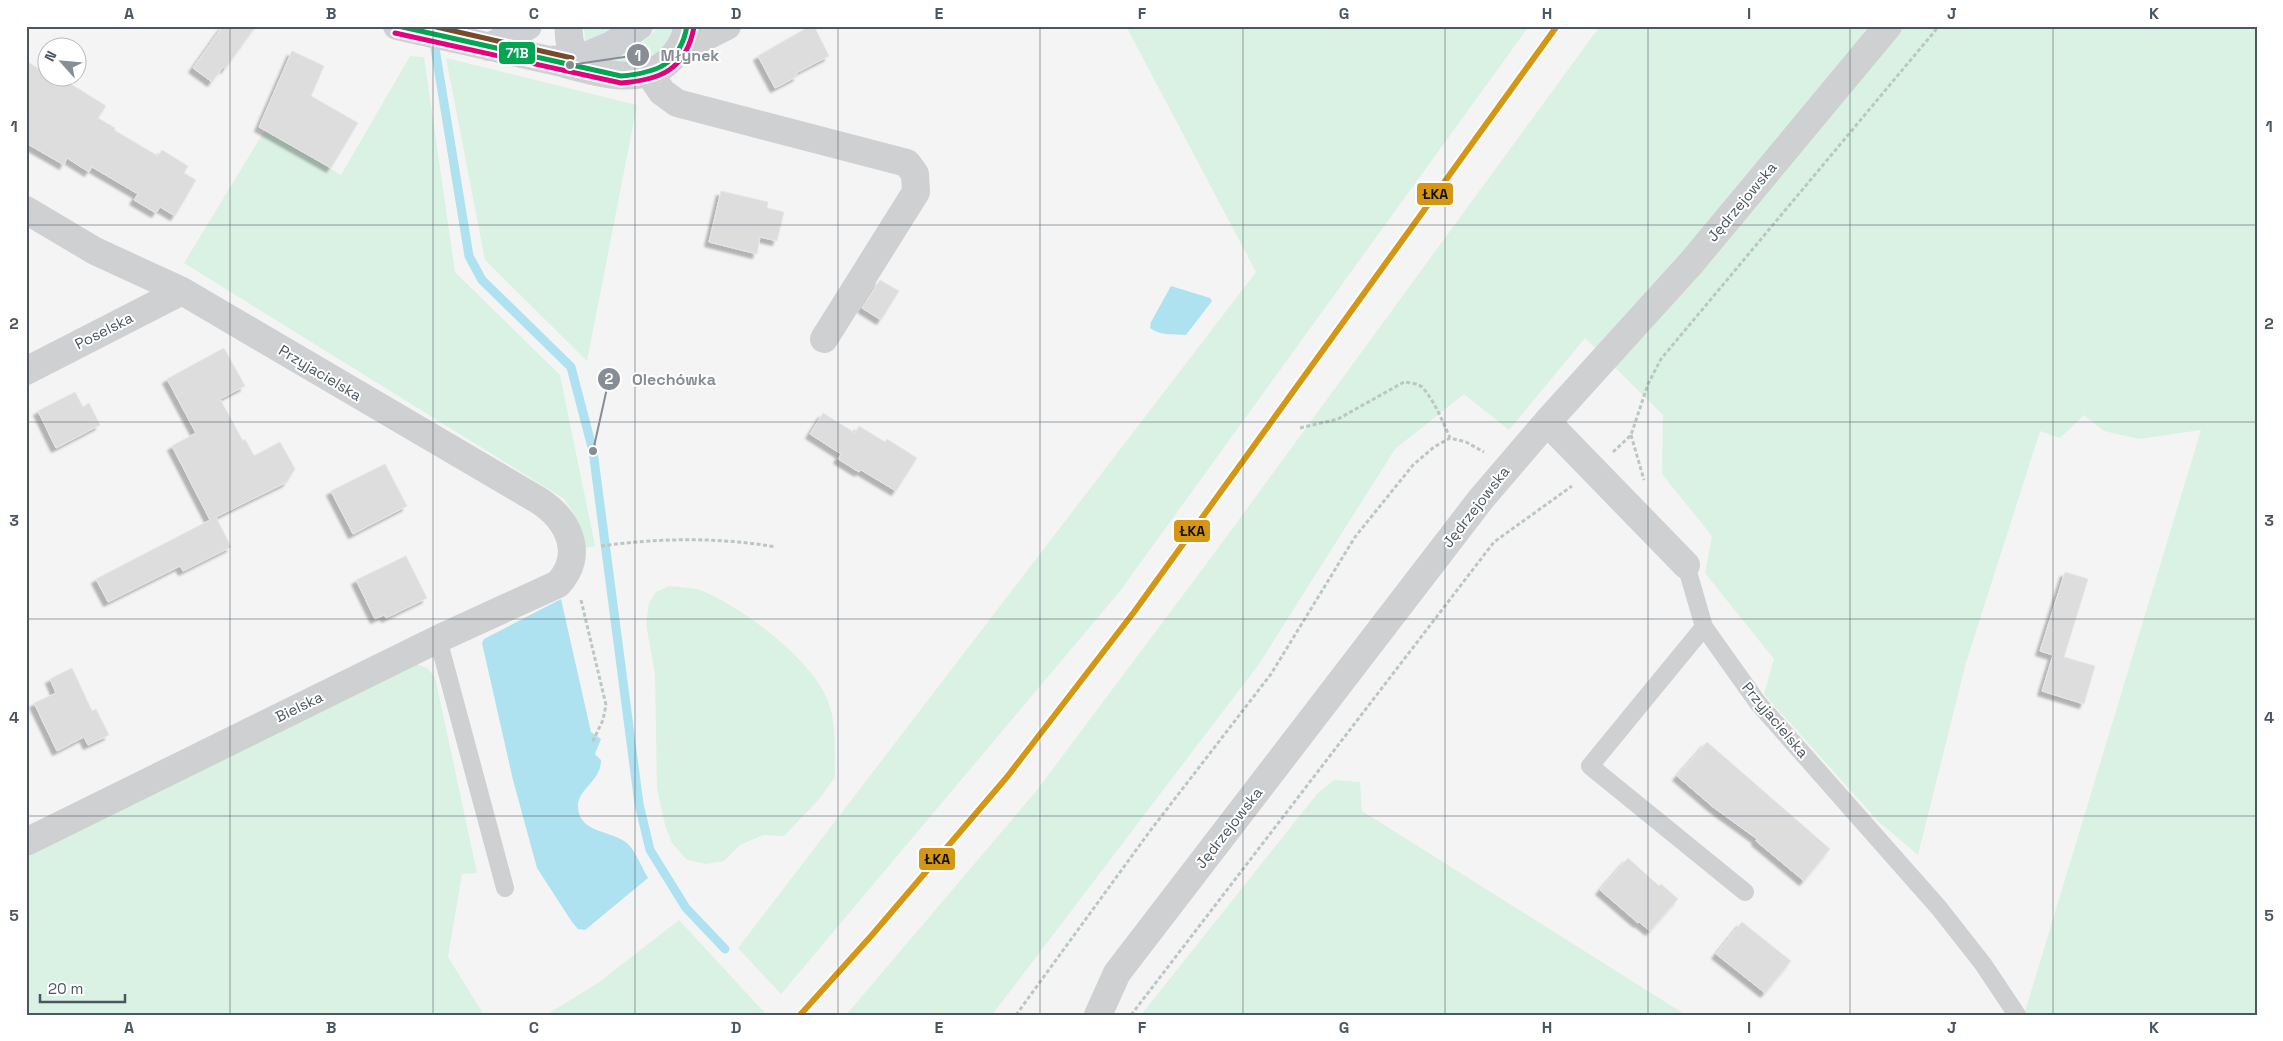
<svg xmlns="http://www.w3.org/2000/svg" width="2283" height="1041" font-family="'Space Grotesk',sans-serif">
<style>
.green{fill:#d9f2e3}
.water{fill:#aee2f0}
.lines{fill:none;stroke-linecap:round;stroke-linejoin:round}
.stream{stroke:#aee2f0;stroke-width:9}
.building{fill:#ddddde;stroke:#e5e6e7;filter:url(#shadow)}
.path{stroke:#bcc7c4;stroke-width:3;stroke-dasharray:4 2.5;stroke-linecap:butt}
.lane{stroke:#ced0d2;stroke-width:18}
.street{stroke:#ced0d2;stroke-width:28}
.secondary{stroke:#ced0d4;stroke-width:28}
.bus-1-casing{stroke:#fff;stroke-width:9}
.bus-2-casing{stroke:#fff;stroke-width:9}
.bus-3-casing{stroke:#fff;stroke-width:9}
.bus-1{stroke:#00a651;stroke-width:5}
.bus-2{stroke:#e5007d;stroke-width:5}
.bus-3{stroke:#7a4b2a;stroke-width:5}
.rail-1-casing{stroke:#fff;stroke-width:10}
.rail-1{stroke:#d49613;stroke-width:6}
.grid{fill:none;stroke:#4a5661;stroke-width:1;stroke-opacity:0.55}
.labels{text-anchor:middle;stroke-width:4;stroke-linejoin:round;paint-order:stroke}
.street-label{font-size:15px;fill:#4a5661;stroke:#fff}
.leader{fill:none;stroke:#868d94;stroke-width:2}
.callout-dot{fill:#868d94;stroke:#fff;stroke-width:2}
.mark-label{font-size:15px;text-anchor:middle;font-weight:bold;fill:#fff}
.callout-label{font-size:16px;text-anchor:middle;font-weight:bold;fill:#868d94;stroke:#fff;stroke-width:4;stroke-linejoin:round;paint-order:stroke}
.line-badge{stroke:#fff;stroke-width:2}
.badge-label{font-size:14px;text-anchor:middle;font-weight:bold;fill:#fff}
.pale-badge-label{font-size:14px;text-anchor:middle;font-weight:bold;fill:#111}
.neatline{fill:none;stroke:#4a5661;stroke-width:2}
.grid-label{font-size:16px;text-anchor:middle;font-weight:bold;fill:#4a5661}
</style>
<defs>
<filter id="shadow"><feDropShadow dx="-4.5" dy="4.5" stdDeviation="1" flood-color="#0004"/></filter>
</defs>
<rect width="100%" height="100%" fill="#f4f4f4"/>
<!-- green -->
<path class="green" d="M584,26H620L585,44Z
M658,26H673C663,66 633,63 599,64C623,55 643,47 658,26Z
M1126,26H1529L1120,591L781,994L738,948L1256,272Z
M1600,26H2257V1015H2024L2201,430L2139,439L2104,431L2084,415L2060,438L2040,431L1965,666L1918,855L1879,822L1764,694L1774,659L1705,573L1712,536L1662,474L1663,415L1585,338L1509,430L1464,394L1395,449L1259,664L992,1015H846L1037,790L1216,551Z
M410,56L424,57L455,272L560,375L595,546L586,548L573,512L563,498L184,263L265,130L341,175Z
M446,58L637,105L587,361L485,260Z
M669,586C679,588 691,587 700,590C741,606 812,659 828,701C837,724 834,753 835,777L820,798L784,836L763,835L740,845L724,861L706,864L687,860L672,843L665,825L657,789L655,674L646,624L649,603L656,592Z
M408,661L427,668L435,677L477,873L462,874L448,957L484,1015H26V856Z
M1334,780L1360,782L1362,811L1686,1015H1141L1317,794Z
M679,920L765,1013L764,1015H546L598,983Z"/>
<!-- water -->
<path class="water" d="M1171,286L1210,298L1212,301L1186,335C1174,334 1160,336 1150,328L1151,322Z
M561,599L591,732L601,739L595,754L601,760C601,782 577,789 578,807C579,834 613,830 628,844C636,852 642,868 648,878L585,930L578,929L572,922L537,868L513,780L482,643L484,639Z"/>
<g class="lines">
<!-- stream -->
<path class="stream" d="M433,36L469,256L482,280L571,367L593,451L639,804L650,850L686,908L725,949"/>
</g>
<!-- building -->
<path class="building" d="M223,26H256L225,69L223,67L212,82L193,68Z
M810,26H814L829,56L796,73L798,76L775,88L758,56Z
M292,51L324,66L311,96L358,123L331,168L259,127Z
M26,61L48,74V78H54L64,84L66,81L106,106L98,118L115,128L114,130L158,156L162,150L188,166L184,173L196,180L175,216L160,207L156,213L134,200L138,194L92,167L89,172L67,158L64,165L26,143Z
M721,191L768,202L767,208L784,212L777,241L760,237L757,254L709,242Z
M880,280L899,291L881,320L862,308Z
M224,348L245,386L220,399L243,441L245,439L254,456L280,442L295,469L287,482L216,517L231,547L183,571L180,566L108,602L96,579L210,520L172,446L196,433L167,379Z
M75,392L83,407L89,403L100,425L56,448L38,411Z
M823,413L855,433L859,426L885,442L887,439L917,458L896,491L861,470L859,472L838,459L841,454L810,434Z
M385,464L407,506L353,534L331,491Z
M406,556L427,598L386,618L384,615L375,619L356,580Z
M2065,572L2088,579L2064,657L2095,666L2084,704L2042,691L2053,655L2040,651Z
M72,668L92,711L96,709L109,735L88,745L84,737L57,751L34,703L56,693L50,679Z
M1707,742L1830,849L1804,881L1756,841L1757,839L1713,807L1677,776Z
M1628,858L1659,886L1661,884L1678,899L1650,931L1639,922L1638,923L1600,890Z
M1742,922L1791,961L1765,993L1716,954Z"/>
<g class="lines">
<!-- path -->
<path class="path" d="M1300,428L1338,419L1404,382C1410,383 1418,383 1423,388C1435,402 1443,422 1450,438
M1631,435L1644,480
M1613,452L1631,435L1648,384L1661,359L1939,26
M601,546C659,538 718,537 776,547
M581,600L606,705L603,720L592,743
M1016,1015L1150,831L1271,674L1355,537L1413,465L1434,447L1450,438L1466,442L1484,452
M1131,1015L1494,542L1572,486"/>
<!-- lane -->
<path class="lane" d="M1686,565L1704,627L1758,703L1939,908L1983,964L2017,1015
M1704,627L1590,766L1745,892
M438,639L505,888"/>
<!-- street -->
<path class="street" d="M569,26C567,46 575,57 589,70
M684,41L705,37L727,26
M553,61C591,70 646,92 675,54C682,45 686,37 687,26
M649,73L662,92L677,103L907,163L915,174L916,192L824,339
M26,210L95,251L182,291L538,500C568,519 586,554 558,584L438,639L26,842
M26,371L182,291
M1547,422L1686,565
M1098,1015L1117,973L1481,499L1547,422L1692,262L1888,26"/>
<!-- secondary -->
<path class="secondary" d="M397,26L549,60L581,58L612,45L639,26
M489,47L528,26"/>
<defs>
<path id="bus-1" d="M398,26L621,76C656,73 680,65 687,26"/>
<path id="bus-2" d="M395,33L621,83C660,80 686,70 694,27"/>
<path id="bus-3" d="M432,26L572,58"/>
</defs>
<!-- bus-1 casing -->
<use href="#bus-1" class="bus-1-casing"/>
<!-- bus-2 casing -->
<use href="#bus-2" class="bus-2-casing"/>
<!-- bus-3 casing -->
<use href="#bus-3" class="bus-3-casing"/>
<!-- bus-1 -->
<use href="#bus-1" class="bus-1"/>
<!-- bus-2 -->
<use href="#bus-2" class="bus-2"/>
<!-- bus-3 -->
<use href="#bus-3" class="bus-3"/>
<defs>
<path id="rail-1" d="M800,1015L872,935L1007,777L1134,612L1557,26"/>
</defs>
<!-- rail-1 casing -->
<use href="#rail-1" class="rail-1-casing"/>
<!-- rail-1 -->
<use href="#rail-1" class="rail-1"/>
</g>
<!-- grid -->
<path class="grid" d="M230,26V1015M433,26V1015M635,26V1015M838,26V1015M1040,26V1015M1243,26V1015M1445,26V1015M1648,26V1015M1850,26V1015M2053,26V1015M26,225H2257M26,422H2257M26,619H2257M26,816H2257"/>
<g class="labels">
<!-- street labels -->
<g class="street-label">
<text transform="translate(1742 202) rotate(-50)" y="5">Jędrzejowska</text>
<text transform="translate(104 331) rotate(-27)" y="5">Poselska</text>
<text transform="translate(320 373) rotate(31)" y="5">Przyjacielska</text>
<text transform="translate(1476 507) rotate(-52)" y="5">Jędrzejowska</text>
<text transform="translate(299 707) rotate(-26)" y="5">Bielska</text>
<text transform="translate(1775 720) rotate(50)" y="5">Przyjacielska</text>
<text transform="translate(1229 828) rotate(-52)" y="5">Jędrzejowska</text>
</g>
</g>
<!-- callouts -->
<path class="leader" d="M570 65L638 55M593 451L609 379"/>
<g class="callout-dot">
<circle cx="570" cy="65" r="5"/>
<circle cx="593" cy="451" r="5"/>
<circle cx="638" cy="55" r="12"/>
<circle cx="609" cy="379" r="12"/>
</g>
<g class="mark-label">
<text x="638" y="61">1</text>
<text x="609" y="384">2</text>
</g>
<g class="callout-label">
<text x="690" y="61">Młynek</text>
<text x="674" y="385">Olechówka</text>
</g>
<g class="line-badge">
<rect x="498" y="41" width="38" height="24" rx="5" fill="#00a651"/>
<rect x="1416" y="182" width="38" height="24" rx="5" fill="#d49613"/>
<rect x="1173" y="519" width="38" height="24" rx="5" fill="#d49613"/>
<rect x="918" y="847" width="38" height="24" rx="5" fill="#d49613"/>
</g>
<g class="badge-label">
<text x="517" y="58">71B</text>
</g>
<g class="pale-badge-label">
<text x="1435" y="199">ŁKA</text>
<text x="1192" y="536">ŁKA</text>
<text x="937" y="864">ŁKA</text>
</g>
<!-- border -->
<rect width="2283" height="1041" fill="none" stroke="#ffffff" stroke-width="55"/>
<!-- north arrow -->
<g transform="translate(62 62) rotate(297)"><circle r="24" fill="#ffffff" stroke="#b7bbc0"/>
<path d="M0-4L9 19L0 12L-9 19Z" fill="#868d94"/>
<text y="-8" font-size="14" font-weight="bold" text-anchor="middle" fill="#4a5661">N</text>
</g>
<!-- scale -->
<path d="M40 994v8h85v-8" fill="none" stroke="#4a5661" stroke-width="2.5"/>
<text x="48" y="994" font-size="15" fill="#4a5661" stroke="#ffffff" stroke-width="4" paint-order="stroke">20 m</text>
<rect x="28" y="28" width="2228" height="986" class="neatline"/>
<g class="grid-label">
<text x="129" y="19">A</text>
<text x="331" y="19">B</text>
<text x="534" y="19">C</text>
<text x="736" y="19">D</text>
<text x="939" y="19">E</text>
<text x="1142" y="19">F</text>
<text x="1344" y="19">G</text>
<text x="1547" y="19">H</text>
<text x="1749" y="19">I</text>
<text x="1952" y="19">J</text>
<text x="2154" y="19">K</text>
<text x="14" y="132">1</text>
<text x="2269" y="132">1</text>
<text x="14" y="329">2</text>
<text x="2269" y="329">2</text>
<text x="14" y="526">3</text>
<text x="2269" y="526">3</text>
<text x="14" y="723">4</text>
<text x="2269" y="723">4</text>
<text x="14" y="921">5</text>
<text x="2269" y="921">5</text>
<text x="129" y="1033">A</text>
<text x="331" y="1033">B</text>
<text x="534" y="1033">C</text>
<text x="736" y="1033">D</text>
<text x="939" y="1033">E</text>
<text x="1142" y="1033">F</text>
<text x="1344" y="1033">G</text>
<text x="1547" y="1033">H</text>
<text x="1749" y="1033">I</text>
<text x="1952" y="1033">J</text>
<text x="2154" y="1033">K</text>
</g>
</svg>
